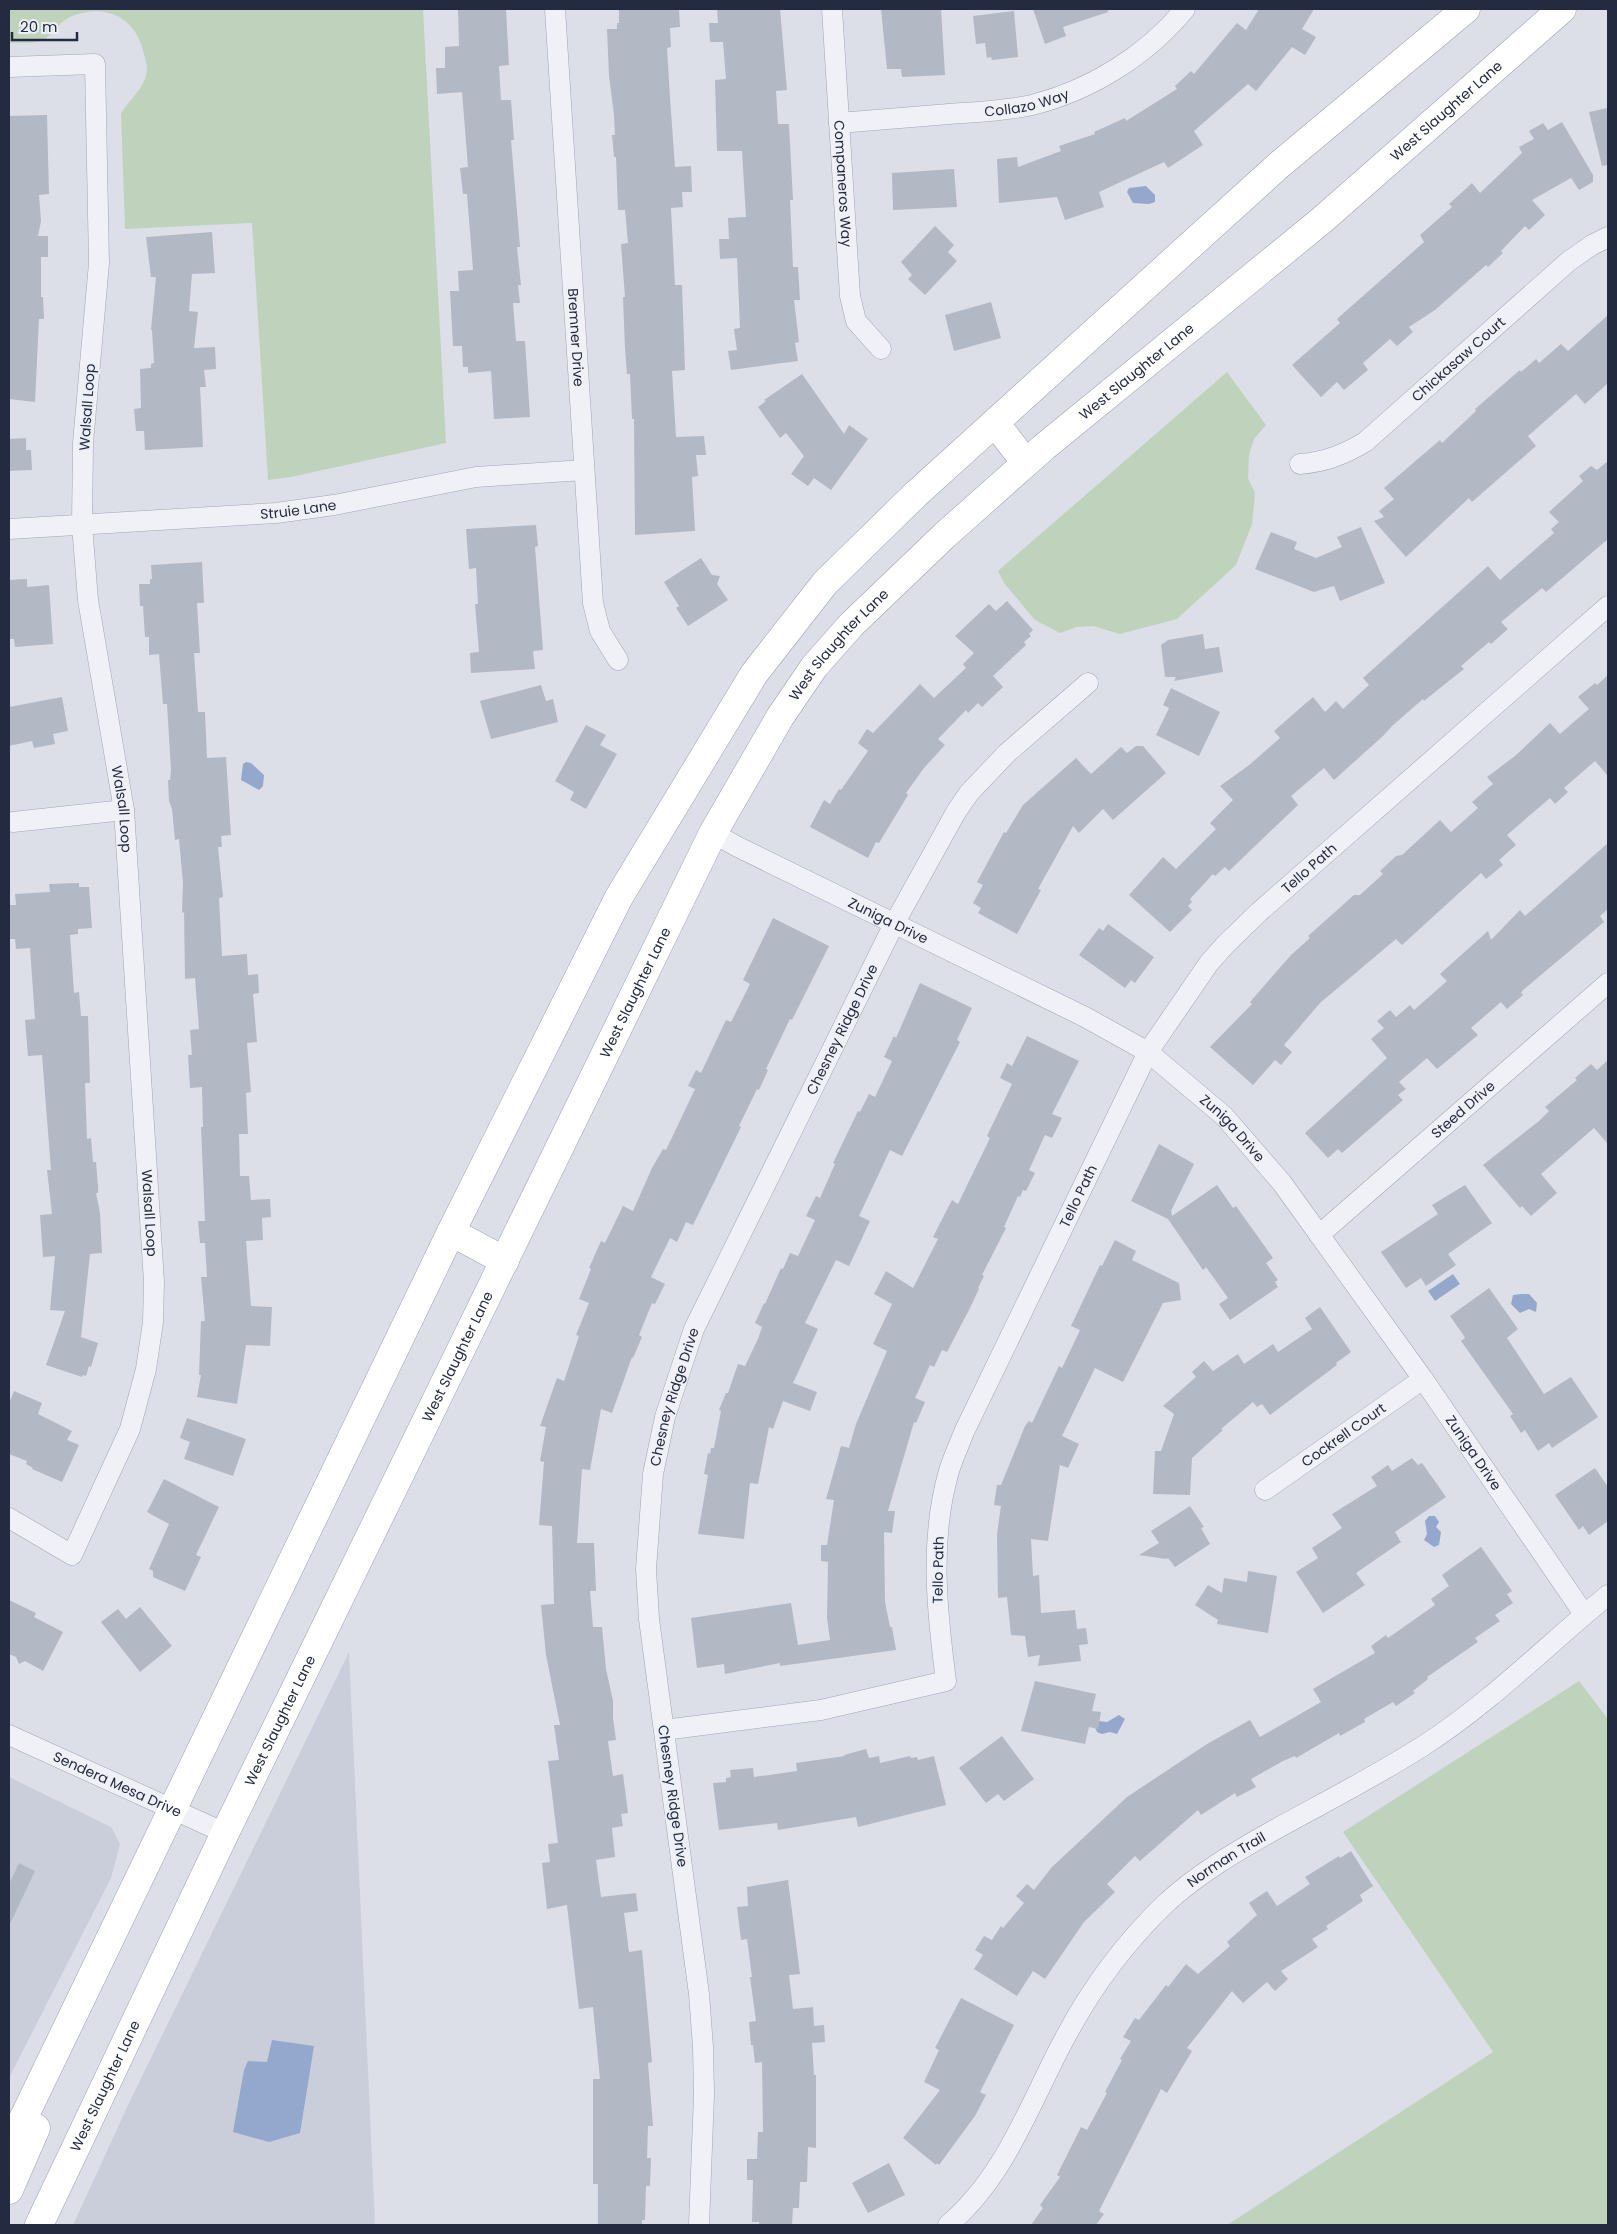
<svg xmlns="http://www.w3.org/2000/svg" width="1617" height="2234" font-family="Poppins,sans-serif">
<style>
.built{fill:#caceda}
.green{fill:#bfd3bc}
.water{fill:#93a8cc}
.building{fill:#b3b8c5}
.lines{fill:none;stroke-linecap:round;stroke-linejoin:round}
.minor-casing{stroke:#a1a5b2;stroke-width:21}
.primary-casing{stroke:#9aa2b5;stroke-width:29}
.minor{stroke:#eff1f6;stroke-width:20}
.primary{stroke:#fff;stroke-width:28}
.labels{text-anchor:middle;stroke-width:4.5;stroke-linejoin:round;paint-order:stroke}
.street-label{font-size:14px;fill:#242b40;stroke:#ebeff6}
</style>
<rect width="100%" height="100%" fill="#dcdfe8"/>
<!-- built -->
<path class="built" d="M349,1652L375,2225H73L129,2103Z
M9,1777L111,1827L120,1844L111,1878L9,2078Z"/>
<!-- green -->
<path class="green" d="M9,9H423L446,443L291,477L268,480L252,223L125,229L121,114C129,99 146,88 147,69C147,64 145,58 144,54C137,20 109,3 75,15C60,20 57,30 46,38C38,45 19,42 9,43Z
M1227,372L1266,425L1254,439L1249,455L1248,478L1255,493L1252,524L1236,565L1177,619L1120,634L1093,626L1077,627L1060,633L1035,620L1004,583L998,571Z
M1579,1681L1608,1719V2225H1227L1493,2052L1343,1832Z"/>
<!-- water -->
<path class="water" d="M1146,186L1155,195V202L1149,204L1133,203L1127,192L1129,188Z
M246,762L251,763L264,775L263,786L259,790L241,780L243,764Z
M1453,1274L1460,1284L1435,1301L1428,1291Z
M1521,1294H1529L1537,1303L1536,1312L1529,1309L1520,1313L1511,1304L1513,1295Z
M1429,1516H1435L1439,1522L1436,1527L1441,1532L1439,1545L1434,1547L1424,1540L1427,1534L1425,1521Z
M1119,1715L1125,1719L1117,1734L1110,1732L1102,1734L1097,1732L1095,1727L1099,1721L1107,1722Z
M272,2040L314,2046L300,2133L269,2142L233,2132L244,2070L248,2061L267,2062Z"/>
<!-- building -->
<path class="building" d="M458,9H506L509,65L499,66L501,100H511L514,140H511L520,247H517L521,285H518L520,303H513L516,341H525L530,417L494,419L491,371L468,373V367H463L462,346H453L450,291H459L458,271L473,270L467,194H463L460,168L468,167L462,92L437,94L436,68H445V47L459,46Z
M619,9H679L680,27L670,28L671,47L667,48L670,98L675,167L691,166L692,192H682L683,207L671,208L675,285H682L685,370L672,371L676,437L704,436L706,455H696L698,476L692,477L695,531L635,535L634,419H632L630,374H627L625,349L623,297H625L621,244L628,243L625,210H618L616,157H614L612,135H615L614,115L609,76L607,29H617V23H619Z
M717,9H780L787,90L776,91L778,124H789L793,200H790L793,267H798L800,300H794L799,342L795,343L798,361L731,370L728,351L737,350L734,329L740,328L737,258L720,259L719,239H729L728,218L746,217L742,151H717L715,80L726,79L723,42H710L709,23H718Z
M881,9H941L945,75L902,77L901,69H887Z
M1033,9H1108V12L1063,27L1066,36L1045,44Z
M1259,9H1314L1302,29L1316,37L1305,55L1292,47L1256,91L1248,84L1194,131L1203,145L1168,168L1164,162L1099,192L1104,207L1065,220L1057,197L999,203L997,159L1017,157L1018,167L1061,151L1059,146L1095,134L1094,132L1125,118L1126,121L1177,89L1175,86L1191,71L1194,74L1237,23L1246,30Z
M1014,11L1018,57L992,60L991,57L987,58L985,43L976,44L973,16Z
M1608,108V165L1602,166L1589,112Z
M47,115L49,194L39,195L41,221L38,236H48V257H41V297H43L44,319H39L35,402L9,399V116Z
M1562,122L1593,175V182L1579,190L1571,178L1532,200L1545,215L1529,230L1525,226L1501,251L1503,253L1488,267L1486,265L1435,310L1409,327L1413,332L1397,346L1390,339L1363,363L1368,370L1344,390L1337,382L1321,397L1292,365L1340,323L1337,319L1424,242L1420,235L1452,207L1449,204L1472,183L1480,193L1522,153L1519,147L1534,139L1529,131L1543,123L1548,130Z
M954,169L957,207L893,210L892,173Z
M935,226L954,245L948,252L957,261L925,295L908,279L912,275L901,262Z
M212,232L215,273L192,274L189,311L198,312L194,348L215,347L216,369L204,370L206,387H200L203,447L145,450L144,431H136L134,409L141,408L140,369L151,368V364L154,363L152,330H151L156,277H151L146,237Z
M991,302L1001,338L954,351L945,315Z
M1608,315V383L1585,404L1576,394L1528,436L1536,446L1472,502L1469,498L1406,557L1374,521L1384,517L1379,511L1394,499L1384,488L1440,440L1442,443L1476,411L1475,409L1520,370L1521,372L1536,359L1539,363L1561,344L1568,351Z
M802,374L844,434L849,425L868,439L831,490L814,478L808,486L791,474L804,456L786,433L780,438L758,407L766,401L764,400Z
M26,438V450H31L32,470L9,471V439Z
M1608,461V539L1546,592L1542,588L1501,622L1508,629L1491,644L1489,642L1461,666L1464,669L1445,684L1424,701L1423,699L1392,726L1383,736L1334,780L1324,768L1291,796L1298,805L1229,871L1225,867L1215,876L1213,874L1190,899L1192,902L1188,906L1192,910L1170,932L1129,895L1163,857L1176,869L1216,829L1210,823L1233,800L1220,786L1248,766L1280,738L1274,731L1313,697L1325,712L1336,701L1343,709L1369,685L1363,678L1488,566L1500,580L1554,533L1551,529L1559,522L1549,512L1583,481L1579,476L1591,466L1597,470Z
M536,525L538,546L535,547L543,650L533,651L535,669L471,673L470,653L479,652L475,604H478L476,568L469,569L466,529Z
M1361,527L1385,583L1340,601L1334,586L1314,592L1255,569L1271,532L1297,542L1294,549L1316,558L1342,547L1337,537Z
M701,558L712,575L720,576L717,584L728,600L688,626L676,608L679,606L664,582Z
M202,562L204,603H197L200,653H194L198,712H205L207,758L226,757L231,835L221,836L222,847H218L223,897L219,898L222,956L247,954L248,975L258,974L259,993L253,994L257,1042L247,1043L251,1092L246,1093L248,1134H239L240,1176H249L251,1200L270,1199L271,1217L262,1218L263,1240L246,1241L251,1306L272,1307L270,1346L246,1345L237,1404L197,1397L201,1375H199L201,1321H205L201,1277H207L205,1243H200L198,1221H205L201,1127H203L202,1087L190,1088L188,1055H192L190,1030L199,1029L195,978L185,979L184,912L182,913L183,883L179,839L175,840L172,809L169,801L168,780H170L171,770L167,704H163L159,654L149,655V637H145L143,606H140L139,584H150V579H152L151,565Z
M27,579V587L49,585L53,644L15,647L14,639H10L9,580Z
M1007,601L1033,630L1029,634L1031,636L1024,642L1026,645L993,676L1003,687L982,707L978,703L968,713L966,710L938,739L945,745L924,768L906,793L908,795L882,838L879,843L876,842L868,858L810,827L824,800L830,804L839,789L841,790L868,751L858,743L867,729L873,733L920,684L934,698L966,668L963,664L974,653L955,636L989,604L996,611Z
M1203,634L1205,649L1219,647L1223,672L1174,681L1176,677H1165L1161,645L1168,640Z
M1608,675V776L1595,761L1564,788L1568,792L1555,804L1550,798L1507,835L1516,845L1499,860L1503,865L1486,879L1481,873L1402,945L1396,939L1320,1003L1284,1045L1292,1052L1281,1065L1275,1060L1253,1085L1210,1047L1252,1004L1250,1002L1291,955L1310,938L1308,936L1354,895H1360L1383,874L1380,871L1396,856L1402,855L1440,820L1451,832L1478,808L1472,802L1493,784L1487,777L1515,756L1550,723L1560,734L1576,720L1589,709L1578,697L1595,683L1597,685Z
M541,685L546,701L553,699L558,722L491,739L480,701Z
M1171,688L1220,712L1199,756L1156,735L1169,708L1163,705Z
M62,697L68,731L53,734L55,744L34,748L32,741L9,746V707Z
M586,725L606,735L600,745L617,754L586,809L570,800L574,792L555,781Z
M1136,746H1143L1166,773L1113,820L1103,809L1079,833L1073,826L1038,889L1041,890L1017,934L978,913L981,908L973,903L983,885L977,882L1004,832L1006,833L1023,805L1076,758L1091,774L1121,747L1127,753Z
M1608,843V909L1600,916L1604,922L1523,990L1521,993L1523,995L1507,1009L1501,1002L1471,1028L1478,1035L1437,1069L1427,1058L1399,1082L1406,1089L1398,1095L1403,1100L1342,1153L1338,1149L1328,1158L1305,1133L1387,1058L1371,1039L1384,1028L1377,1021L1390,1010L1396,1017L1410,1005L1414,1010L1447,981L1440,974L1488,931L1491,940L1520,910L1525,916Z
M79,883V887H89L92,928L78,929V934L70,935L74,993L79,992L81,1016H88L90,1083H85L87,1139L91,1138L93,1162H96L98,1187V1193H96L100,1213L102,1253L90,1254L81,1337L98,1343L91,1367L89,1366L86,1376L83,1375L82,1377L46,1365L65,1311L50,1310L55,1256L43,1257L40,1215L52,1214L47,1170H51L42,1055L28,1056L25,1020L35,1019L30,948L16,949L15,939H9V905H16L15,894L50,892L49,884Z
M773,918L829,946L792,1020L790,1019L766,1069L768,1070L759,1090L757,1089L739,1126L741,1127L693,1225L686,1222L677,1242L670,1238L651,1277L665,1284L655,1304L652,1303L639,1335L642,1337L633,1358L632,1357L612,1413L601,1409L590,1470L582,1469L577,1543H594L596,1591H590L593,1627H602L606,1669L613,1701V1718L616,1740L608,1741L613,1776L623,1774L628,1813L621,1814L623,1826L612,1828L615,1857L596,1860L601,1897L636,1893L638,1911L624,1913L629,1952L642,1950L652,2062L648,2063L653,2126H648L647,2158H651L650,2186H646L645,2220H642V2225H598V2184H593V2079H600L593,2007L579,2009L567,1905L547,1909L542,1863L550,1862L548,1844L558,1843L548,1761L559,1760L554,1725H560L546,1655L541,1605L554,1604L552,1526L539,1525L544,1462L540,1461L546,1427L540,1426L557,1378L564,1381L579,1336L576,1335L589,1303L579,1299L591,1269L589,1268L601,1241L605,1243L623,1206L633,1211L652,1168L663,1149L666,1150L695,1089L688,1086L696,1070L701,1073L726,1020L731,1022L750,984L743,980Z
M1108,924L1154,957L1135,983L1131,980L1125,988L1079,955L1099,928L1103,931Z
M920,983L972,1008L957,1040L960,1042L902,1156L890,1150L859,1216L870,1221L849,1266L836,1260L805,1323L818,1329L793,1383L817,1392L810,1411L783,1401L773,1429L769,1427L758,1484L750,1483L744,1539L698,1534L708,1475L704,1474L708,1453L710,1454L711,1448H714L721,1411L719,1410L726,1393H728L738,1364L745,1366L758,1339L762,1327L755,1323L764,1303L765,1304L781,1268L783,1269L790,1253L798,1256L815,1220L806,1216L816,1196L820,1198L835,1164L833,1163L858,1111L860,1112L869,1094L875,1097L892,1061L884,1057L894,1036L896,1038Z
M1027,1036L1079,1061L1052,1114L1062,1118L1052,1138L1045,1135L1029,1170L1035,1173L1026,1191L1023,1190L1020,1197L1018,1196L1004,1227L1006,1228L982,1275L984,1276L978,1288L979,1289L969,1310L947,1352L942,1350L934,1367L930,1365L915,1398L925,1402L916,1423L914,1422L888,1511H895L892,1533L884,1532L885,1602L890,1627H892L896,1650L780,1666V1663L725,1674L724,1664L697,1668L691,1618L791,1603L798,1645L830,1640L827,1618L828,1562L821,1561V1545H827L834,1500L826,1499L841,1446L849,1448L856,1424L887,1351L873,1344L892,1304L874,1294L886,1271L913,1288L938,1239L933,1237L952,1200L958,1204L990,1138L987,1136L1012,1084L1000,1078L1007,1063L1012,1066Z
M1608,1060V1144L1594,1128L1541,1174L1557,1193L1531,1216L1522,1206L1520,1208L1483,1165L1539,1121L1549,1111L1545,1107L1577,1080L1575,1078L1591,1064L1597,1070Z
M1159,1144L1194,1164L1171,1211L1172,1216L1217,1185L1233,1208L1236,1206L1273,1258L1266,1263L1278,1280L1275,1282L1278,1287L1230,1320L1219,1304L1228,1298L1206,1267L1203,1270L1168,1219L1131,1201Z
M1465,1185L1492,1223L1448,1254L1456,1265L1426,1286L1421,1278L1406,1288L1381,1252L1438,1214L1432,1205Z
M1115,1240L1136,1251L1132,1260L1179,1283L1181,1300L1163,1303L1123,1382L1095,1368L1062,1436L1079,1444L1068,1468L1060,1465L1048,1541L1031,1539L1033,1576L1039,1575L1041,1613L1075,1610L1077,1629L1086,1628L1088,1644L1079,1645L1081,1661L1038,1666L1040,1655L1028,1657L1025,1636L1011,1635L1007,1597L998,1598L997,1534L1001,1506L994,1505L997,1485H1001L1025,1426L1029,1421L1032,1423L1059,1366L1062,1368L1072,1347L1080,1330L1071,1326L1100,1265L1102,1266Z
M1489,1288L1518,1329L1507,1338L1544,1394L1571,1377L1598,1417L1552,1448L1549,1443L1538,1451L1525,1430L1521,1433L1510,1416L1513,1414L1461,1341L1465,1338L1464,1336L1450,1316Z
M1320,1307L1351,1352L1336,1363L1337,1365L1270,1415L1262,1404L1257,1407L1253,1402L1221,1429L1223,1430L1192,1458L1190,1495L1153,1494L1155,1451H1161L1174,1414L1163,1406L1196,1377L1192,1372L1204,1361L1213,1371L1238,1354L1244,1364L1273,1344L1278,1352L1312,1329L1305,1318Z
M14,1391L42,1403L38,1414L72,1431L67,1440L79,1445L62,1482L32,1469L33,1468L26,1464L27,1461L9,1454V1403Z
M187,1418L246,1439L233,1476L184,1459L190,1442L180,1438Z
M1412,1458L1418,1465L1422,1463L1446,1497L1395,1532L1401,1542L1356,1573L1365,1585L1323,1613L1296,1572L1318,1558L1312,1548L1342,1528L1332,1514L1377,1486L1371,1477L1388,1465L1392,1471Z
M1595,1468L1608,1487V1521L1589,1535L1583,1526L1579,1530L1555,1495Z
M164,1479L219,1507L196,1555L201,1557L185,1591L153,1577V1571L149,1569L169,1524L147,1512Z
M1190,1506L1204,1527L1201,1528L1210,1544L1175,1567L1168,1558L1166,1559L1139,1555L1159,1543L1151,1531Z
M1481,1547L1512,1591L1507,1594L1513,1603L1495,1615L1500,1621L1475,1638L1478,1642L1427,1677L1428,1679L1413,1691L1415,1693L1396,1706L1393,1702L1364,1719L1365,1722L1340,1736L1339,1733L1296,1758L1295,1756L1283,1761L1251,1779L1256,1787L1237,1797L1235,1793L1201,1815L1198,1810L1140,1861L1135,1856L1107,1884L1115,1892L1084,1922L1045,1979L1033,1971L1017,1996L974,1969L983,1955L975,1950L984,1936L992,1940L1001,1926L1003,1928L1024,1903L1016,1896L1027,1884L1034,1890L1052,1867L1127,1797L1207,1744L1250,1720L1260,1737L1321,1702L1313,1689L1375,1653L1371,1646L1386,1635L1388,1638L1435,1605L1431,1599L1449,1586L1442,1575Z
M1248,1571L1277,1576L1268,1633L1217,1624L1218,1620L1195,1605L1208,1585L1222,1593L1224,1578L1247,1582Z
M9,1600L36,1613L34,1617L63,1632L43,1671L25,1661L19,1664L16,1657L9,1654Z
M140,1607L172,1646L140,1672L101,1622L118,1609L126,1619Z
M1035,1681L1096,1694L1092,1711L1101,1712L1098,1729L1089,1727L1085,1744L1021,1731Z
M1002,1736L1034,1779L1004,1801L998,1794L986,1803L959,1768Z
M866,1749L869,1758L879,1756L880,1763L910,1756L911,1758L917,1757L918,1760L934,1756L946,1805L858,1827L856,1817L778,1830L777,1823L719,1830L713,1783L726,1782V1778L731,1777L730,1770L753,1768L754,1777L797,1771L796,1763L845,1756L844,1755Z
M1351,1851L1373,1886L1360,1895L1363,1901L1326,1926L1328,1929L1312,1939L1318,1947L1281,1971L1288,1979L1275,1991L1267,1982L1243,2003L1232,1991L1187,2048L1192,2051L1167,2093L1161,2089L1099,2211L1104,2214L1096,2225H1031L1043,2208L1040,2205L1060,2177L1057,2175L1081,2127L1087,2130L1107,2093L1105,2092L1122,2060L1120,2059L1131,2041L1123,2037L1135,2018L1139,2020L1166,1985L1168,1987L1186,1964L1198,1974L1230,1946L1227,1942L1257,1915L1249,1903L1267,1891L1277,1906L1310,1884L1305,1877L1339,1856L1340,1858Z
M19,1863L35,1871L9,1926V1884Z
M788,1880L800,1974L789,1975L793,2009L813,2007L814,2026L824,2025L825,2042L812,2043L814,2075H816V2148L808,2147L807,2182H800L799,2208H793L792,2225H759V2222H752L753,2180H747V2159H757L758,2132H763L762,2062L755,2063L753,2045H751L749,2022L756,2021L750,1977H752L747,1939L741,1940L737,1907L748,1906L747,1887Z
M961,1998L1014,2025L980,2092L986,2095L975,2116L939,2165L937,2163L936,2165L903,2138L940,2090L924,2082L939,2050L935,2048Z
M889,2163L905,2195L868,2213L852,2183Z"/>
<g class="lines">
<defs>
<g id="minor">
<path id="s1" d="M555,9L593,603L600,631L618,660"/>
<path id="s2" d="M832,9L850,296L856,321L881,349"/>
<path id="s3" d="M9,67L95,64L99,263L83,443L82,525L88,600L124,810L154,1282L153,1322L146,1369L130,1429L72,1555L9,1518"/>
<path id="s4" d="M839,123C875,120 912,117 949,114C977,112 1005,111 1032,105C1091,90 1146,56 1185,9"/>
<path id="s5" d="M1300,464C1325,462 1343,455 1365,442L1569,261L1592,245L1608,237"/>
<path id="s6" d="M9,529L276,513L334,505L476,477L584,470"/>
<path d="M13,822L124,810"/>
<path id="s7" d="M713,833L738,847L1085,1017L1148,1052L1224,1116L1282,1183L1423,1379L1584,1614"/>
<path id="s8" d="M1319,1235L1608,983"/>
<path id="s9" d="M1265,1490L1423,1379"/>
<path id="s10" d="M664,1730L821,1710L946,1681C937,1612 929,1540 949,1471C953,1458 959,1445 964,1432L1148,1052L1209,963L1225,945L1259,912L1608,606"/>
<path id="s11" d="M9,1735L225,1833"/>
<path id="s12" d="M699,2225L704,2094L703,2047L699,1994L649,1619L646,1569L653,1474L665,1417L694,1329L894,924L956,812L969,793L1007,753L1088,683"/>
<path id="s13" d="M948,2225C1007,2175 1030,2102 1066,2036C1092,1987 1124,1944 1164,1905C1197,1874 1237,1851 1276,1829C1325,1802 1376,1776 1423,1746C1490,1703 1547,1645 1608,1595"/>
</g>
<g id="primary">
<path d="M995,423L1026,463"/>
<path d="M451,1232L505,1261"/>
<path d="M9,2148L451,1232L619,897L754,674L825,583L916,494L1279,165L1466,9"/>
<path d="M9,2190L36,2128"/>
<path id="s14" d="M39,2225L225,1833L713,833L780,717L814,667L851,625L945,535L1044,447L1322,220L1562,9"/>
</g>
</defs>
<!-- minor casing -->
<use href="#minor" class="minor-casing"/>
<!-- primary casing -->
<use href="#primary" class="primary-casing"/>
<!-- minor -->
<use href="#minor" class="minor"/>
<!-- primary -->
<use href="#primary" class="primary"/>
</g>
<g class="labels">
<!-- street labels -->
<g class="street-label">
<text dy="5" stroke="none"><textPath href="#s4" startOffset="189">Collazo Way</textPath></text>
<text dy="5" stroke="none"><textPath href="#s14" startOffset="2584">West Slaughter Lane</textPath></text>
<text dy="5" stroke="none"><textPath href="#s2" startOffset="175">Companeros Way</textPath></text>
<text dy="5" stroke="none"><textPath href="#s1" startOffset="329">Bremner Drive</textPath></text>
<text dy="5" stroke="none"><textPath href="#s5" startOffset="194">Chickasaw Court</textPath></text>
<text dy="5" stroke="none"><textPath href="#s14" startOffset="2179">West Slaughter Lane</textPath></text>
<text transform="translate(87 407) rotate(-86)" y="5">Walsall Loop</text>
<text dy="5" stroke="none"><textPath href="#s6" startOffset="290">Struie Lane</textPath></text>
<text dy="5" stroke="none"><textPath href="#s14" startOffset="1774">West Slaughter Lane</textPath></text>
<text dy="5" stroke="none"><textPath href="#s3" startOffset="835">Walsall Loop</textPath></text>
<text dy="5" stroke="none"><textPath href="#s10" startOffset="1208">Tello Path</textPath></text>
<text dy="5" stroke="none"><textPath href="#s7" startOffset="196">Zuniga Drive</textPath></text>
<text dy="5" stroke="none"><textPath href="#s14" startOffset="1369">West Slaughter Lane</textPath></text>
<text dy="5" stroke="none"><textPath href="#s12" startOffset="1240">Chesney Ridge Drive</textPath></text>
<text dy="5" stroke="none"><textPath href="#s8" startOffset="191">Steed Drive</textPath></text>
<text dy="5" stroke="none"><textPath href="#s7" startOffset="601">Zuniga Drive</textPath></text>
<text dy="5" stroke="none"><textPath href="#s10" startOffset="802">Tello Path</textPath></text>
<text dy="5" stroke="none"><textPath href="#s3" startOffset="1240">Walsall Loop</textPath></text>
<text dy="5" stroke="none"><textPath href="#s14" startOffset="964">West Slaughter Lane</textPath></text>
<text dy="5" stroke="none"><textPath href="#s12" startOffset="835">Chesney Ridge Drive</textPath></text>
<text dy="5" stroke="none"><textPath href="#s9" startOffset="96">Cockrell Court</textPath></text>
<text dy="5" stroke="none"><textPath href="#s7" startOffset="1006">Zuniga Drive</textPath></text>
<text transform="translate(938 1570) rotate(-89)" y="5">Tello Path</text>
<text dy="5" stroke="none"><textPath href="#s14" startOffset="559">West Slaughter Lane</textPath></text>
<text dy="5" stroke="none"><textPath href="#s11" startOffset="119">Sendera Mesa Drive</textPath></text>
<text transform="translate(673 1796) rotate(82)" y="5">Chesney Ridge Drive</text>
<text dy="5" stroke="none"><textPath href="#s13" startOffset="466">Norman Trail</textPath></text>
<text dy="5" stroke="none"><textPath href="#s14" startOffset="154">West Slaughter Lane</textPath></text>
</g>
</g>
<!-- border -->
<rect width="1617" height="2234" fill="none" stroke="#242b40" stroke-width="20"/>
<!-- scale -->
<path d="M12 32v8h65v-8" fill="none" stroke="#242b40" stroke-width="2.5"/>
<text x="20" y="32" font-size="15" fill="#242b40" stroke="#ebeff6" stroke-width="4" paint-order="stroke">20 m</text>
</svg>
